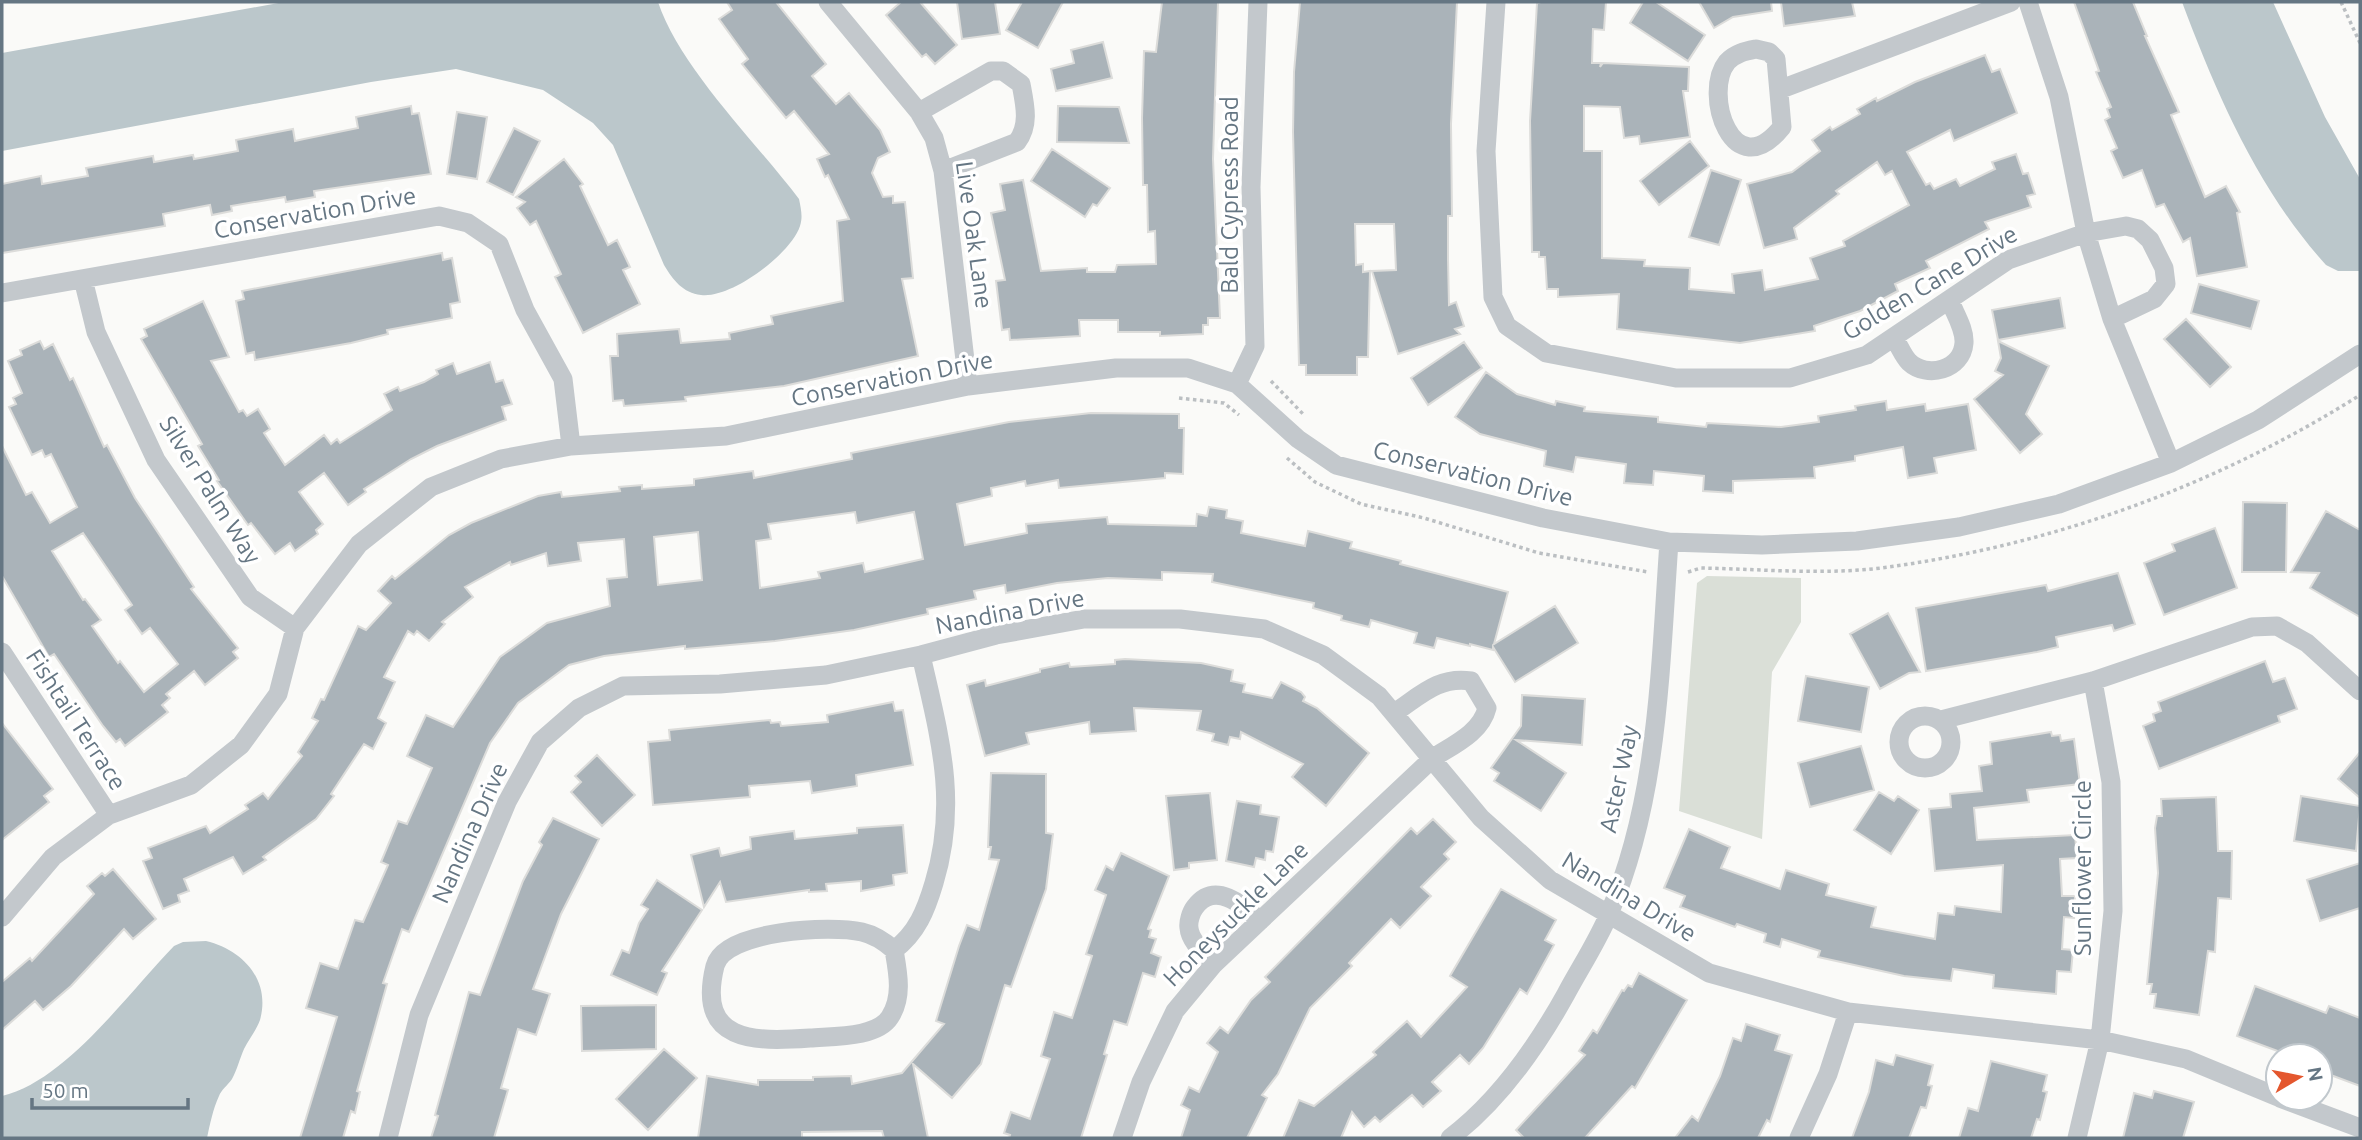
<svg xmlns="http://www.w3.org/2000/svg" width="2362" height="1140" font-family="Ubuntu,sans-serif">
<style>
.green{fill:#dadfd7}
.water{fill:#bbc7cb}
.building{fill:#aab3b9;stroke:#dcdcda;stroke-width:2;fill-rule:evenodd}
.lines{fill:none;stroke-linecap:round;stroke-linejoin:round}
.path{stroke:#bbbfc2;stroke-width:3.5;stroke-dasharray:3.5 3.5;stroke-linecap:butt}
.street{stroke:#c3c8cc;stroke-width:19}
.labels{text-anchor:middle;stroke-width:7;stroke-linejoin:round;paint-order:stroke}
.street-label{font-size:24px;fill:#657683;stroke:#fff}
</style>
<rect width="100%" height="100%" fill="#fafaf8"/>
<!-- green -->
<path class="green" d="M1707,576L1801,578V622L1772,672L1762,839L1679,811L1697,583Z"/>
<!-- water -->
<path class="water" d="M284,2H658C680,68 756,142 799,199C801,209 803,217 800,226C791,254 731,299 701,295C683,293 673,280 664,265L613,145L593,123L543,90L456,69L371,82L2,151V53Z
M2182,2H2273L2325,117L2360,179V271H2338L2326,265C2258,190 2217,95 2182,2Z
M206,941C243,950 271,980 260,1020C256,1031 249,1039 244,1049C240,1058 237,1070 232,1079C228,1085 221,1090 219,1096C213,1109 210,1124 207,1138H2V1096C66,1081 128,993 174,946L183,942Z"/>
<!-- building -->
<path class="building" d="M727,2H776L826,64L812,76L836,104L849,93L880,130L890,152L878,158L872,173L883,197L893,196V203L905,202L913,278L902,279L918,356L784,386L685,397L686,401L624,406L623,400L613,401L610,356H618L617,334L679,329L681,343L730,339L729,333L773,324L771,316L843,301L837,221L849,219L828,175L825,177L817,159L829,154L794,111L786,118L742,64L748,59L719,19L732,10Z
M901,2H920L957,45L935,64L926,54L922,57L886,15Z
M957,2H995L1000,34L962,39Z
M1022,2H1063L1038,48L1006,30Z
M1162,2H1218L1213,159L1220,318H1208V325H1203V334L1160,336V332H1118V320H1079L1080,336L1010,340L1009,329L1002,330L996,281L1005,280L991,213L1005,210L1000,184L1023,180L1041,271L1087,268V272H1115L1117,265L1156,264L1155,231L1148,232L1147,185H1143L1142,118L1144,51L1156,52Z
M1300,2H1457L1451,124L1452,216H1448V259L1449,305L1456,302L1464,326L1455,329L1460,334L1398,354L1372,271L1396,270L1394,224H1355L1356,265L1363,264V272L1370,271L1368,357H1357V375H1306V365H1299L1293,132L1294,72Z
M1541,2H1606L1604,30L1593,29L1592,63H1601L1600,67L1603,63L1689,67L1688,91H1683L1690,137L1640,144L1639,136L1624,138L1620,107L1584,106V151H1602V258L1645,260L1644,266L1690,268L1689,289L1734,293L1732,274L1762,270L1765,290L1818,279L1810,258L1845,246L1843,241L1909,205L1892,171L1885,175L1877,162L1836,191L1839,194L1794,228L1797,239L1764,248L1747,184L1792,172L1820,151L1812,140L1830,127L1832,130L1860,114L1857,109L1876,98L1877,101L1915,82L1985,55L1992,72L2000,69L2017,113L1954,141L1950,130L1907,152L1926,185L1930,183L1934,189L1956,179L1960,186L1995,169L1992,162L2016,154L2023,174L2028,173L2035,194L2027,196L2031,207L1985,222L1989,229L1926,261L1930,268L1895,284L1898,291L1860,311L1814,326L1815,331L1740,343L1617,329L1619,294L1558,297V289H1547L1545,257H1539V252H1532L1530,121L1537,3Z
M1643,2H1656L1705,35L1688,61L1630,23Z
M1699,2H1771L1772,11L1733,17L1714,28Z
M1781,2H1852L1855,16L1784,26Z
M2074,2H2133L2147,36H2145L2179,112L2171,115L2205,197L2226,186L2240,212L2237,213L2247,267L2197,276L2190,238L2183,242L2164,204L2156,207L2142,170L2123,178L2111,151L2117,148L2105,120L2110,117L2107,109L2111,107L2096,72L2099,71Z
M1103,42L1112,78L1056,91L1051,69L1074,63L1071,50Z
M411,106L412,114L419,113L431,174L314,191L315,197L286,202L285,197L231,206L232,211L212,215L210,205L163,214L165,226L2,253V184L41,176L42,184L88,176L86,168L153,156L154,162L193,155L194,159L238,151L236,140L293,129L295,141L304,139L358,128L356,117Z
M1058,106L1119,107L1129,143L1057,142Z
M457,112L487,117L477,179L447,174Z
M514,128L540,141L513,195L487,182Z
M1690,141L1709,166L1659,205L1640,181Z
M1052,149L1110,188L1097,206L1093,204L1085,217L1031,181Z
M564,159L583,184L580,186L608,245L617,240L630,267L623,270L640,304L583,333L555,277L561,274L536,221L530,225L517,208L525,202L516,197Z
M1711,170L1741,180L1719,245L1689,237Z
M442,253L443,260L452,258L460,302L450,304L452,318L387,330L388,334L351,343L255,360L254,352L246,354L236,301L244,299L242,291Z
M2199,284L2259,301L2251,329L2191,313Z
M2060,298L2065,328L1998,340L1992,310Z
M203,301L229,357L211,361L239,412L243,410L247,416L258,409L270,429L264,433L285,465L324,435L331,444L337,439L340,443L392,410L384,394L398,387L400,391L424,382L438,374L436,370L453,363L457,374L490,362L496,382L503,380L512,404L502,407L506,420L437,446L411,459L364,489L366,492L348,505L324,473L299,492L323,524L316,530L318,534L295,551L290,543L275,554L251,523L248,525L217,481L219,480L198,446L202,444L141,339L147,336L144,329Z
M2186,319L2231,367L2210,387L2164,339Z
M40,341L44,349L53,344L70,380L73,378L104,447L107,445L135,498L194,587L191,589L238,648L233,652L238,658L205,685L194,671L166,694L170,698L162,705L168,712L125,746L120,739L116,742L103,726L54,654L49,657L2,576V446L26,495L32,492L50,523L77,507L51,454L45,457L42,450L32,455L9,407L16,404L13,398L22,393L8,361L22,355L20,350ZM83,533L132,605L125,610L142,634L150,628L178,664L144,692L120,661L118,663L92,626L101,620L85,599L83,600L52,551Z
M1998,341L2049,366L2026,414L2042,434L2020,453L1974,399L2003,375L1995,371L2001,358Z
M1464,342L1482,368L1428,405L1411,378Z
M1486,372L1517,394L1555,405L1556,401L1585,407L1584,411L1658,417V422L1706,427L1707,423L1781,427L1819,422L1818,416L1856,410L1855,406L1886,401L1887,410L1925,404L1926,411L1968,404L1976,450L1934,458L1937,473L1908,478L1903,447L1855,456V461L1814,467L1815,478L1733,481V493L1703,491L1704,476L1654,471L1653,485L1624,483L1626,464L1576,457L1573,472L1544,466L1546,451L1480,434L1455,417Z
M1091,413L1179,414V428H1184L1183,474L1165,473V478L1059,488L1058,480L1026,486L1025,481L991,488L992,496L957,504L965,545L1027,533L1026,524L1107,517L1108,524L1196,526L1197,514L1207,516L1209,507L1227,510L1226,518L1243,521L1241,533L1305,546L1308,531L1352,542L1350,548L1401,561L1400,564L1508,592L1494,644L1555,606L1578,643L1515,682L1493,647V650L1470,644V646L1437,638L1434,648L1414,643L1417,633L1371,620L1369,627L1341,620L1342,616L1313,608L1314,603L1212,582L1213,574L1162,572V580L1108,578L1057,583L1006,593L1005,585L974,591L976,599L927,609L928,614L854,630L775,641L685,649V646L604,656L569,665L518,703L490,743L409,932L402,929L383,983L387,984L357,1091L360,1092L355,1113L351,1111L343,1138H300L337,1017L306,1008L320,963L338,969L355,920L363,922L388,865L381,862L398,821L407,824L432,768L407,756L426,715L453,727L500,657L547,623L610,606L607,579L627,577L624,539L578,543L581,561L548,566L546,553L511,565L510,562L465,587L473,597L442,622L445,624L429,641L417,631L414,635L408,631L384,677L395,682L378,718L386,723L373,749L364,744L331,794L334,796L316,819L263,857L266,860L243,874L233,857L184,879L189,891L178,895L180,902L163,909L143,861L152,858L148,848L206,826L210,833L248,809L245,805L263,793L268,799L302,756L298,752L318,721L312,718L321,699L324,700L358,626L366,630L391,603L378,591L392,576L395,579L449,535L471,523L538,496L561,492L562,497L620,491L619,487L642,485V489L694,485V479L753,471L754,478L852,459L851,453L1009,422ZM855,512L857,523L914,512L923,559L865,572L863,563L818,572L820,578L760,588L756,541L771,539L768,524ZM698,532L702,580L658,585L654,537Z
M2243,502L2287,503L2286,572H2242Z
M2326,511L2360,530V617L2310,588L2319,573L2291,572Z
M2215,528L2237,588L2164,615L2144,563L2175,551L2172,544Z
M2118,573L2135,624L2114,631L2112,625L2056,637L2058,647L2037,652L1926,671L1916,608L2046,585L2048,591Z
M1888,613L1920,672L1909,673L1880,689L1850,634Z
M1125,659L1201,663L1233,670L1231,681L1245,684L1243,692L1272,698L1281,682L1301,692L1305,697L1303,701L1317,708L1369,753L1326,806L1292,777L1303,764L1241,732L1240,739L1230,737L1228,745L1212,741L1214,734L1197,730L1201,711L1134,708L1136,731L1090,734L1089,722L1026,733L1029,744L985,756L967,685L985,680L986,686L1040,672V669L1069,663L1070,667L1115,664V660Z
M2265,661L2273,682L2285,678L2297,709L2278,716L2280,722L2159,769L2143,726L2155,721L2153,714L2161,711L2158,702Z
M1806,676L1869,687L1861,732L1798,721Z
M1522,695L1585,699L1582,745L1516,740L1566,773L1541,811L1494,781L1499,773L1491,768L1521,726Z
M893,702L895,711L903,710L913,765L856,775L857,786L812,793L810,781L749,786L750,797L653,805L648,742L670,740L669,730L770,720L771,723L780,722L781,726L828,722L827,715Z
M2,723L53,789L44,796L49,802L2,840Z
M2051,732L2052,736L2060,735L2061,741L2074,739L2080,784L2027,790L2029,802L1974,808L1977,840L2075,835L2077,858L2060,859L2062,896H2075L2074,918L2064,917L2062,949L2073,950L2071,972L2057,971L2056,994L1993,988L1994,975L1953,969L1951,981L1904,976L1818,957L1820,951L1782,939L1780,947L1764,942L1766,934L1737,924L1735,927L1680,907L1685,896L1664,888L1689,829L1730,847L1721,868L1780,889L1786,870L1829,884L1826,895L1876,907L1871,927L1935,939L1938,913L1954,915L1955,906L2001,912L2003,865L1935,871L1929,809L1951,807L1950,794L1982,791L1979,766L1992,764L1990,742Z
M1861,746L1874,790L1810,807L1798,763Z
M2360,752V798L2338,779Z
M597,755L635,795L602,826L571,792L581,782L575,776Z
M991,773L1046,774V833L1053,834L1046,889L1011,987L1005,985L981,1064L952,1098L913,1064L928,1138H884L882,1131L802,1132V1138H698L707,1076L758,1085V1080H813V1077L851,1076L852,1084L902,1073L944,1024L936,1021L959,946L967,925L979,930L999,860L989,859L991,847H988Z
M1879,792L1894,801L1898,796L1919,810L1891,854L1854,830Z
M1210,793L1217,860L1189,863V868L1174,870L1166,796Z
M2301,796L2360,806L2356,851L2294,841Z
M2216,797L2218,851H2232L2231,899L2218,898L2215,952L2208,951L2199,1015L2154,1008L2156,994H2150L2152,984H2147L2158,873L2155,828L2157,816H2162L2161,799Z
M1237,801L1261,805L1260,814L1279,817L1273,852L1266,851L1265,860L1256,858L1254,867L1226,861Z
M553,818L599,839L561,914L533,989L550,994L536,1035L518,1029L501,1088L508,1090L494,1138H431L438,1116L435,1115L469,992L480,995L523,881L542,845L539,842Z
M1433,819L1456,842L1444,854L1449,859L1421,887L1431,896L1400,928L1391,919L1349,963L1352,966L1310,1008L1278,1074L1262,1095L1267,1098L1247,1138H1181L1190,1110L1181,1105L1189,1087L1199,1092L1218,1052L1207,1043L1220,1027L1228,1033L1251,1000L1270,982L1265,977L1411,828L1417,834Z
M903,825L907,873L893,875L894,885L861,891V881L826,884L827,891L809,892V890L726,902L720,882L704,907L691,855L719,848L721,856L751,849L750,837L794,831L795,839L857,833V828Z
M1121,853L1169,876L1148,929L1151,930L1149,937L1156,939L1151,953L1161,957L1155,977L1143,973L1127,1025L1114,1021L1104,1054L1107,1055L1081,1138H1009L1010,1135L1004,1133L1011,1112L1030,1119L1050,1059L1041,1056L1054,1012L1072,1018L1092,956L1086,954L1106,895L1095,890L1106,866L1113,870Z
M2360,863V908L2320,921L2307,880Z
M113,869L156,919L133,939L124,929L71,986L43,1010L35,1001L2,1030V982L30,958L32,961L94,894L87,886L102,873L105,876Z
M657,880L702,910L662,971L667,973L657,995L611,975L622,950L629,953L639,923L648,909L641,905Z
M1501,889L1556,920L1545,940L1554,945L1527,994L1520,989L1483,1048L1469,1064L1460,1055L1432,1082L1441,1091L1423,1107L1412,1095L1380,1122L1375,1117L1364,1127L1352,1112L1341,1138H1283L1299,1100L1314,1106L1376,1055L1373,1052L1407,1021L1421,1037L1467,987L1450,976Z
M1639,973L1687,1000L1635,1088L1632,1086L1585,1138H1524L1516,1130L1585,1055L1579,1051L1593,1030L1597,1033L1622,990L1624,991L1628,985L1632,987Z
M2255,986L2326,1013L2329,1006L2360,1018V1086L2320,1071V1056H2291L2237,1036Z
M656,1005V1049L582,1051L581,1006Z
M1746,1024L1780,1035L1775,1050L1792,1055L1770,1122L1767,1120L1758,1138H1675L1692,1116L1698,1121L1720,1076L1733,1038L1741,1041Z
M664,1049L697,1078L648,1130L616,1099Z
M1896,1055L1933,1065L1928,1085L1932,1086L1926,1108L1921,1107L1909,1138H1852L1869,1092L1876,1060L1893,1065Z
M1991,1061L2047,1075L2043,1091L2047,1092L2040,1120L2037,1119L2031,1138H1959L1968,1108L1978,1111Z
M2154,1091L2194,1102L2183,1138H2123L2134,1093L2152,1098Z"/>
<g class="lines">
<!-- path -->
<path class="path" d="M2341,2L2360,43
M1271,381L1305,416
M1179,398L1224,403L1239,415
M1287,458L1315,482L1361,504L1424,518L1539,553L1648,572
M1688,572L1701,568C1760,569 1822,575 1881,568C2050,546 2216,486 2360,395"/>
<!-- street -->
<path class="street" d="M828,2L919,112L934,138L943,171L968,386
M1496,2L1486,151L1493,297L1507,326L1546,353L1676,378H1790L1867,355L2008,260L2086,233L2126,226L2138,229L2150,240L2164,268L2166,284L2154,299L2112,319
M2028,2L2059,97L2086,233L2112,319L2171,463
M1756,49L1769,52L1776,59L1782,127C1733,188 1702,93 1727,62C1735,53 1746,51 1756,49Z
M1781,89L2011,2
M919,112L991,71H1003L1021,84C1025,105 1030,125 1017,142L943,171
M83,279L96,332L156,460L250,597L295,628
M2,293L439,216L468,223L499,244L525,310L563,379L571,446
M1894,338C1899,345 1903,356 1909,362C1927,379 1962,370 1964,343C1965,329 1955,314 1950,301
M1237,384L1255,346L1251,187L1258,2
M2,652L109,815
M1899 742a26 26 0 1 1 52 0a26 26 0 1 1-52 0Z
M1941,720L2093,681L2252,627L2277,626L2307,643L2360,691
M2,917L53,857L109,815L191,785L241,745L278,694L295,628L359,544L431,487L501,459L571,446L726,436L968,386L1116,368H1188L1237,384L1298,439L1336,465L1543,518L1669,542L1762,545L1857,541L1959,527L2059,504L2171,463L2258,420L2360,354
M894,950C884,941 875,935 862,932C831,925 724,930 715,966C696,1043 754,1042 810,1038C832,1036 877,1038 890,1017C903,997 898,973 894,950C917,933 926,910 934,883C959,801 939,735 921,655
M1214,964C1206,955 1190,942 1189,928C1188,922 1191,912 1195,907C1215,881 1242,904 1260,921
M2280,1098L2360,1128
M388,1138L419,1015L507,802L540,742L579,708L623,686L720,684L826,675L921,655L996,635L1084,619H1180L1264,629L1323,655L1379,696L1481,818L1550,880L1709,973L1848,1012L2100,1040L2186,1059L2278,1097
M1122,1138L1141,1082L1175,1011L1214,964L1433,758C1453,745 1481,733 1487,708L1471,681C1438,676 1420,696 1394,713
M1450,1138C1499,1101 1536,1048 1566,994C1580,968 1597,942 1609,914C1659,798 1660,667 1669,542
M1799,1138L1828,1074L1848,1012
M2077,1138L2100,1040L2113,911L2111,782L2093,681"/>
</g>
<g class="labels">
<!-- street labels -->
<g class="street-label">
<text transform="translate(1230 195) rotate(-90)" y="8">Bald Cypress Road</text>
<text transform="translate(315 213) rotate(-10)" y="8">Conservation Drive</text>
<text transform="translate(974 235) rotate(82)" y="8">Live Oak Lane</text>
<text transform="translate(1930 283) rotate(-31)" y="8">Golden Cane Drive</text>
<text transform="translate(892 379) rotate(-11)" y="8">Conservation Drive</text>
<text transform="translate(1473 474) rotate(14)" y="8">Conservation Drive</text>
<text transform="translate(210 490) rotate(58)" y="8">Silver Palm Way</text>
<text transform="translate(1010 612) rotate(-11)" y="8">Nandina Drive</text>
<text transform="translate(76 720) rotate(57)" y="8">Fishtail Terrace</text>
<text transform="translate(1619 779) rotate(-78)" y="8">Aster Way</text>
<text transform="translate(470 833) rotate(-66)" y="8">Nandina Drive</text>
<text transform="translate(2083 868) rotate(-90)" y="8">Sunflower Circle</text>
<text transform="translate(1629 897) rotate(31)" y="8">Nandina Drive</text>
<text transform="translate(1236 914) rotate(-45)" y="8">Honeysuckle Lane</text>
</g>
</g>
<!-- border -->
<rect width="2362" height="1140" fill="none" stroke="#657683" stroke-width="7"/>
<!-- north arrow -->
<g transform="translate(2299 1077) rotate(80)"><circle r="33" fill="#ffffff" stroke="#c1c8cd" stroke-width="2"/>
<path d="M0-5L12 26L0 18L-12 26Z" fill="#e4572e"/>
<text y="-10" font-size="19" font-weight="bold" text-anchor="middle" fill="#657683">N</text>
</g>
<!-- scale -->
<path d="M32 1098v10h156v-10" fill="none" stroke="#657683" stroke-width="3.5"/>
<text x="42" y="1098" font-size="21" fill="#657683" stroke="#ffffff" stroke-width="5" paint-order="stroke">50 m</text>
</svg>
